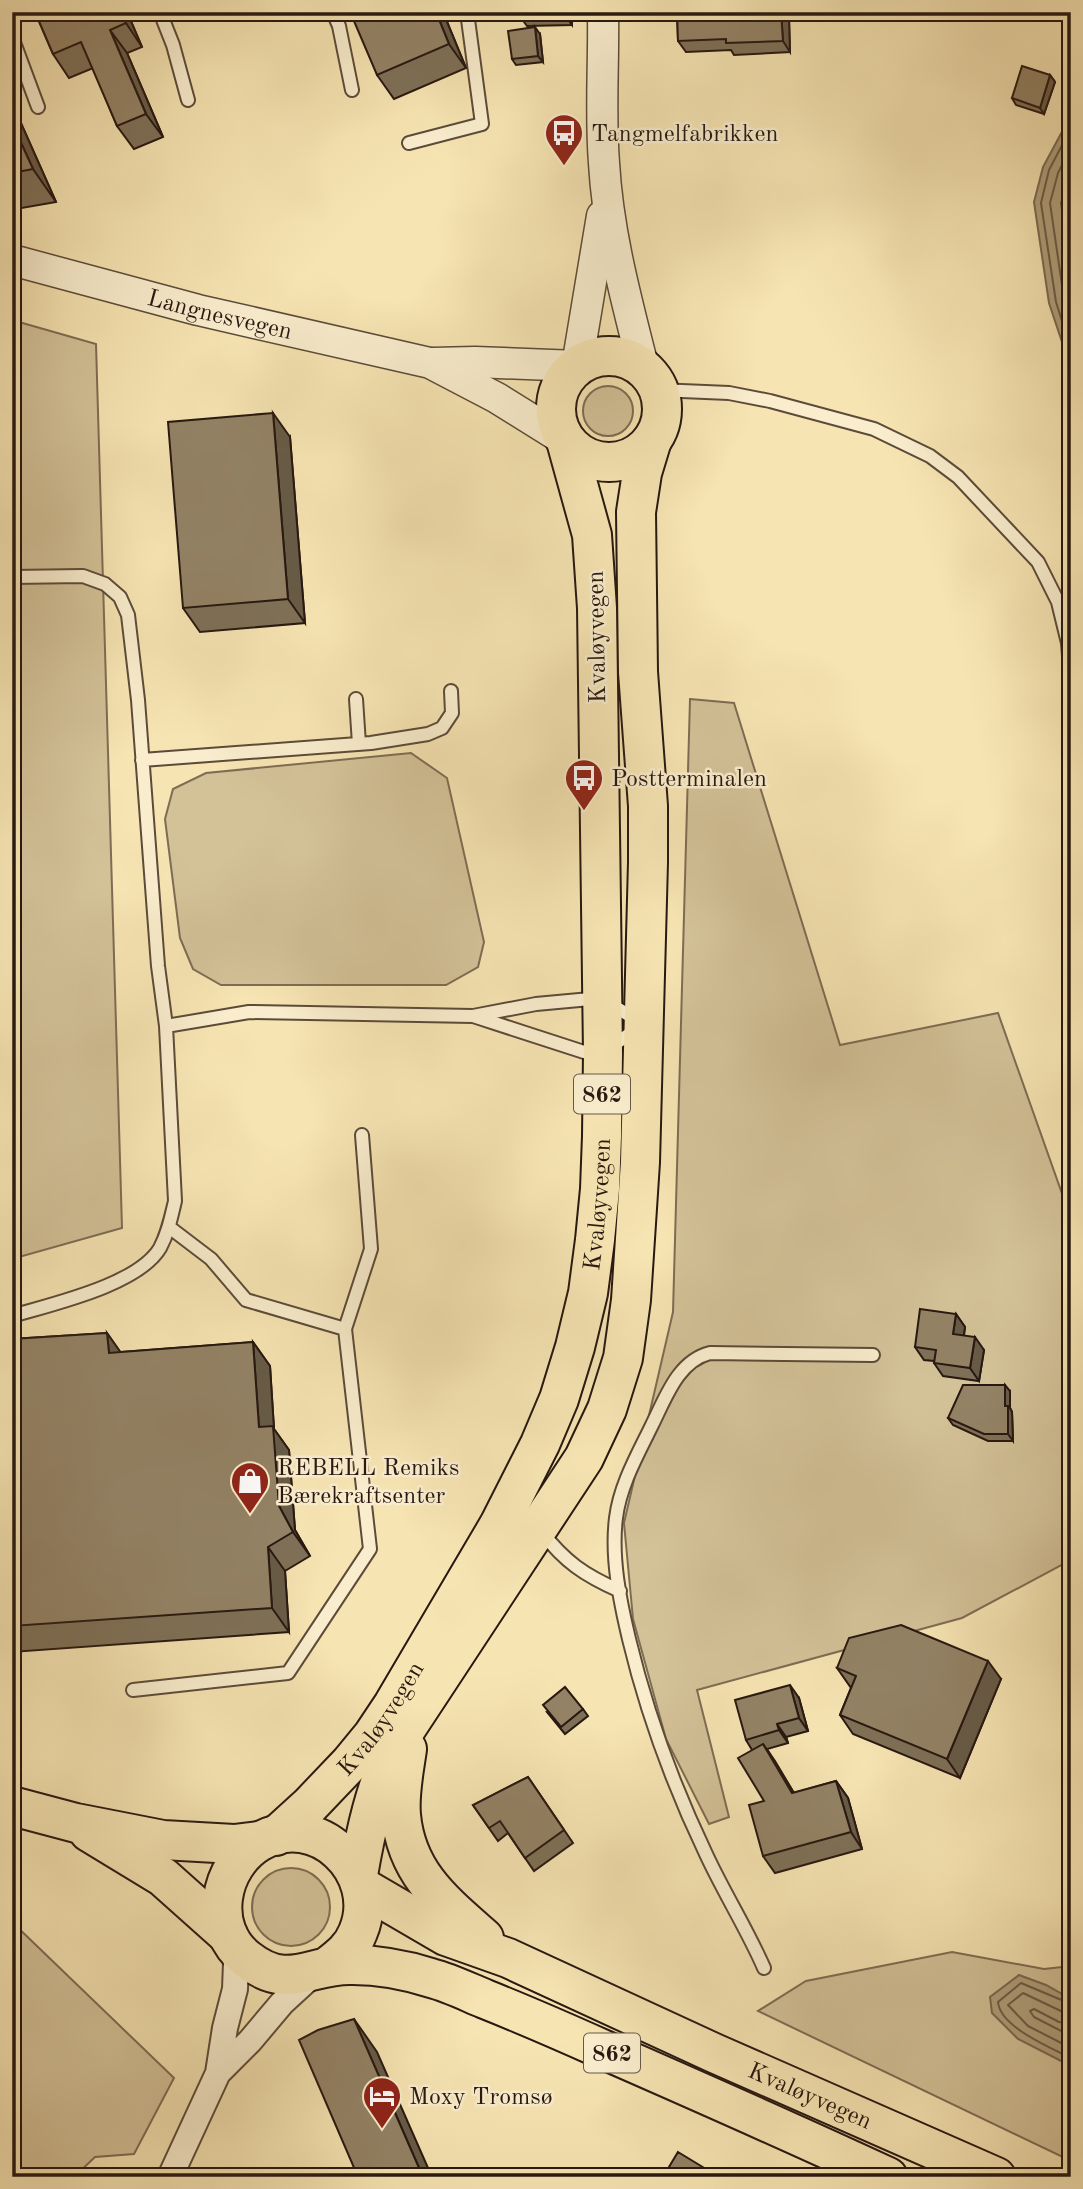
<svg xmlns="http://www.w3.org/2000/svg" width="1083" height="2189" font-family="'Old Standard TT',serif">
<style>
.green{fill:#d3c197;stroke:#7e6c54;stroke-width:2}
.water{fill:#b09f7b;stroke:#7a6951;stroke-width:2}
.lines{fill:none;stroke-linecap:round;stroke-linejoin:round}
.shore{stroke:#6c5c46;stroke-width:2}
.service-casing{stroke:#5c4b39;stroke-width:16}
.minor-casing{stroke:#5c4b39;stroke-width:28}
.tertiary-casing{stroke:#5c4b39;stroke-width:33}
.primary-casing{stroke:#281811;stroke-width:42}
.service{stroke:#f9edcd;stroke-width:12}
.minor{stroke:#f9edcd;stroke-width:24}
.tertiary{stroke:#f9edcd;stroke-width:30}
.primary{stroke:#f6e4b2;stroke-width:38}
.wall{fill:#7e7057;stroke:#281811;stroke-width:2}
.shaded-wall{fill:#675b47;stroke:#281811;stroke-width:2}
.building{fill:#938265;stroke:#281811;stroke-width:2}
.labels{text-anchor:middle;stroke-width:5;stroke-linejoin:round;paint-order:stroke}
.shield{fill:#f9edcd;stroke:#675849;stroke-width:2}
.shield-label{font-size:23px;font-weight:bold;fill:#281811}
.poi-label{font-size:24px;fill:#281811;stroke:#f9edcd;text-anchor:start}
.street-label{font-size:24px;fill:#281811;stroke:#f9edcd}
</style>
<rect width="100%" height="100%" fill="#f6e4b2"/>
<filter id="stains"><feTurbulence type="fractalNoise" baseFrequency=".00286" numOctaves="4"/><feColorMatrix values="0 0 0 0 .2 0 0 0 0 .09 0 0 0 0 .02 0 0 0 .5 -.17"/></filter>
<radialGradient id="worn" r=".72"><stop offset=".6" stop-color="#630" stop-opacity="0"/><stop offset="1" stop-color="#630" stop-opacity=".3"/></radialGradient>
<!-- green -->
<path class="green" d="M12,320L96,344L122,1228L12,1259Z
M583 411a25 25 0 1 1 50 0a25 25 0 1 1-50 0Z
M690,699L734,703L840,1045L998,1013L1071,1219V1560L962,1618L697,1690L729,1817L709,1824L666,1739L633,1619L624,1523L673,1312Z
M411,753L447,778L484,942L478,967L446,985H221L193,969L180,938L165,819L173,789L206,773Z
M252 1907a39 39 0 1 1 78 0a39 39 0 1 1-78 0Z
M12,1922L174,2078L134,2154L95,2157L74,2177H12Z
M952,1952L1044,1969L1071,1966V2161L758,2011L806,1981Z"/>
<!-- water -->
<path class="water" d="M1071,115V369L1049,303L1034,202L1043,167Z
M1019,1975L1046,1985L1071,1999V2066L1018,2039L992,2013L990,1997Z"/>
<g class="lines">
<!-- shore -->
<path class="shore" d="M1071,128L1049,170L1041,203L1056,302L1071,350
M1071,147L1058,173L1050,203L1064,299L1071,320
M1071,170L1061,203L1071,270
M1071,2004L1021,1983L998,2002C1000,2027 1051,2048 1071,2058
M1071,2013L1063,2012L1023,1993L1008,2005L1028,2026L1071,2048
M1071,2024L1059,2022L1034,2009L1030,2011L1034,2017L1071,2036"/>
<defs>
<path id="service" d="M160,12L173,45L188,100
M333,12L339,26L352,90
M12,37L38,107
M409,143L482,124L467,12
M658,390L729,393L770,401L874,429L930,456L958,477L1038,562L1058,602L1068,643L1071,681
M12,577L83,576L105,584L120,597L128,615L138,700L158,966L166,1026L175,1201C171,1218 168,1233 160,1248C138,1285 52,1304 12,1316
M356,699L359,744
M142,760L371,743L428,734L442,728L452,713L451,691
M166,1026L249,1012L473,1016L536,1004L601,998L643,1024L603,1053L584,1052L473,1016
M345,1329L371,1249L362,1135
M541,1531C565,1562 584,1575 620,1591
M133,1690L288,1673L370,1549L345,1329L246,1300L211,1259L169,1227
M764,1968C747,1929 724,1893 706,1854C673,1785 647,1714 629,1639C620,1601 611,1558 616,1518C620,1485 638,1454 652,1425C666,1397 678,1361 710,1353L873,1355"/>
<path id="minor" d="M218,2073L250,2041L282,2003L317,1971
M170,2177L218,2073L225,2028L235,1989L236,1963L232,1942"/>
<g id="tertiary">
<path d="M603,12C604,62 600,113 604,163C608,234 627,302 644,370"/>
<path id="s1" d="M12,260L198,310L430,363L497,398L566,441"/>
<path d="M433,363L475,362L577,366L602,216"/>
</g>
<g id="primary">
<circle cx="609" cy="409" r="53"/>
<path d="M407,1749C404,1770 399,1794 401,1815C406,1873 443,1902 484,1938"/>
<path d="M12,1806L76,1823L163,1840L234,1844L260,1841"/>
<path d="M89,1832L163,1877L228,1935"/>
<path id="s2" d="M276,1836L310,1805L350,1763L373,1735L393,1705L499,1525L540,1444L559,1399L575,1347L588,1293L595,1240L600,1189L602,1136L603,1053L597,608L592,535L566,441"/>
<path d="M358,1875C366,1829 375,1790 394,1747L584,1458L607,1409L623,1358L631,1300L640,1162L648,862V806L638,672L636,512L642,473L652,440"/>
<path id="s3" d="M362,1887L446,1936L508,1958L714,2053L996,2177"/>
<path d="M327,1967C340,1957 352,1948 358,1932C383,1872 316,1808 259,1842C219,1866 207,1928 247,1959C289,1992 310,1963 353,1965C379,1965 406,1970 431,1978C450,1983 468,1992 485,1999C525,2015 564,2032 602,2049C698,2091 793,2133 888,2177"/>
</g>
</defs>
<!-- service casing -->
<use href="#service" class="service-casing"/>
<!-- minor casing -->
<use href="#minor" class="minor-casing"/>
<!-- tertiary casing -->
<use href="#tertiary" class="tertiary-casing"/>
<!-- primary casing -->
<use href="#primary" class="primary-casing"/>
<!-- service -->
<use href="#service" class="service"/>
<!-- minor -->
<use href="#minor" class="minor"/>
<!-- tertiary -->
<use href="#tertiary" class="tertiary"/>
<!-- primary -->
<use href="#primary" class="primary"/>
</g>
<!-- wall -->
<path class="wall" d="M35,12H127L142,47L127,53L163,137L134,149L117,126L93,68L69,78L53,54Z
M443,12L466,68L394,99L377,75Z
M572,12V25L527,26L519,15Z
M677,12H785L789,18L790,52L734,55L731,50L686,52L678,41Z
M540,34L543,62L516,65L512,59Z
M1050,75L1055,82L1044,114L1016,105L1012,98Z
M12,103L56,202L16,209L12,205Z
M290,437L305,623L200,632L183,608Z
M956,1314L965,1327L964,1335L984,1350L979,1381L943,1376L934,1363V1361L924,1360L915,1347Z
M107,1333L120,1352L253,1342L270,1366L274,1429L289,1450L295,1530L310,1556L285,1571L289,1632L12,1652V1339Z
M1010,1391V1408L1012,1412L1013,1441H988L953,1425L948,1418Z
M837,1668L1001,1679L960,1778L853,1734L840,1715L851,1688Z
M799,1698L808,1731L786,1737L788,1743L767,1749L794,1793L836,1781L848,1798L862,1849L775,1873L763,1856L764,1801L752,1750L746,1740Z
M583,1709L588,1716L565,1734L547,1712Z
M528,1777L573,1843L534,1871L508,1833L498,1841L473,1805Z"/>
<!-- shaded-wall -->
<path class="shaded-wall" d="M121,12H127L142,47L126,23Z
M436,12H443L466,68L449,44Z
M564,12H572V25L564,14Z
M781,12H785L789,18L790,52L783,41Z
M535,27L540,34L543,62L538,56Z
M110,30L127,53L163,137L146,114Z
M1050,75L1055,82L1044,114L1040,108Z
M12,103L56,202L33,169L12,123Z
M273,413L290,437L305,623L288,599Z
M956,1314L965,1327L962,1347L953,1334Z
M107,1333L124,1357L109,1353Z
M975,1337L984,1350L979,1381L970,1368Z
M253,1342L270,1366L274,1429L289,1450L295,1530L310,1556L293,1532L279,1506L259,1427Z
M1005,1385L1010,1391V1408L1012,1412L1013,1441L1008,1434L1005,1406Z
M268,1547L285,1571L289,1632L272,1608Z
M988,1661L1001,1679L960,1778L947,1759Z
M790,1685L799,1698L808,1731L799,1718Z
M777,1724L786,1737L788,1743L779,1730Z
M763,1744L775,1761L804,1810L792,1793Z
M836,1781L848,1798L862,1849L851,1832Z
M354,2019L377,2052L432,2177H423Z"/>
<!-- building -->
<path class="building" d="M35,12H121L126,23L110,30L146,114L117,126L81,42L53,54Z
M354,12H436L449,44L377,75L351,14Z
M519,12H564V14L519,15Z
M677,12H781L783,41L726,43V39L678,41Z
M535,27L538,56L512,59L508,31Z
M1022,66L1050,75L1040,108L1012,98Z
M12,123L33,169L12,173Z
M273,413L288,599L183,608L168,422Z
M920,1309L956,1314L953,1334L975,1337L970,1368L934,1363L936,1350L915,1347Z
M107,1333L109,1353L253,1342L259,1427L273,1426L279,1506L293,1532L268,1547L272,1608L12,1626V1339Z
M963,1385H1005V1406H1008V1434H984L948,1418Z
M901,1625L988,1661L947,1759L840,1715L856,1676L837,1668L849,1638Z
M790,1685L799,1718L777,1724L779,1730L746,1740L735,1700Z
M565,1687L583,1709L561,1727L543,1705Z
M763,1744L792,1793L836,1781L851,1832L763,1856L749,1805L764,1801L738,1758Z
M528,1777L564,1830L525,1858L500,1821L489,1828L473,1805Z
M354,2019L423,2177H358L299,2040L318,2030Z
M678,2152L719,2177H663Z"/>
<!-- icons -->
<defs>
<symbol id="bus-pin" viewBox="-11 -11 22 30"><path d="M0 17L-7.5 6A9.5 9.5 0 1 1 7.5 6Z" fill="#8f2418" stroke="#f9edcd"/><path d="M-5-6H5V4H4V6H2V4H-2V6H-4V4H-5ZM-3.5-4V0h7V-4ZM-3.5 1.2v1.5H-2V1.2ZM2 1.2v1.5H3.5V1.2Z" fill="#fff"/></symbol>
<symbol id="shop-pin" viewBox="-11 -11 22 30"><path d="M0 17L-7.5 6A9.5 9.5 0 1 1 7.5 6Z" fill="#8f2418" stroke="#f9edcd"/><path d="M-5-2.5h2.3a2.7 3.5 0 0 1 5.4 0H5L5.5 6h-11ZM-1.5-2.5h3a1.5 2.3 0 0 0-3 0Z" fill="#fff"/></symbol>
<symbol id="hotel-pin" viewBox="-11 -11 22 30"><path d="M0 17L-7.5 6A9.5 9.5 0 1 1 7.5 6Z" fill="#8f2418" stroke="#f9edcd"/><path d="M-6-4.5h1.5V1H6V5H4.5V3h-9V5H-6ZM-4 0a1.8 1.8 0 1 1 3.6 0ZM.5 0V-2.5h3Q6-2.5 6 0Z" fill="#fff"/></symbol>
</defs>
<g fill-rule="evenodd">
<use href="#bus-pin" x="542" y="111" width="44" height="60"/>
<use href="#bus-pin" x="562" y="756" width="44" height="60"/>
<use href="#shop-pin" x="228" y="1459" width="44" height="60"/>
<use href="#hotel-pin" x="360" y="2074" width="44" height="60"/>
</g>
<g class="labels">
<!-- shield labels -->
<g class="shield">
<rect x="574" y="1074.5" width="56" height="39" rx="5"/>
<rect x="584" y="2033.5" width="56" height="39" rx="5"/>
</g>
<g class="shield-label">
<text x="602" y="1102">862</text>
<text x="612" y="2061">862</text>
</g>
<!-- poi labels -->
<g class="poi-label">
<text x="591" y="141">Tangmelfabrikken</text>
<text x="611" y="786">Postterminalen</text>
<text x="277" y="1475">REBELL Remiks<tspan x="277" dy="28">Bærekraftsenter</tspan></text>
<text x="409" y="2104">Moxy Tromsø</text>
</g>
<!-- street labels -->
<g class="street-label">
<text dy="8" stroke="none"><textPath href="#s1" startOffset="215">Langnesvegen</textPath></text>
<text transform="translate(596 637) rotate(-91)" y="8">Kvaløyvegen</text>
<text dy="8" stroke="none"><textPath href="#s2" startOffset="724">Kvaløyvegen</textPath></text>
<text dy="8" stroke="none"><textPath href="#s2" startOffset="158">Kvaløyvegen</textPath></text>
<text dy="8" stroke="none"><textPath href="#s3" startOffset="495">Kvaløyvegen</textPath></text>
</g>
</g>
<!-- margin -->
<rect width="1083" height="2189" fill="none" stroke="#f6e4b2" stroke-width="42"/>
<rect x="14" y="14" width="1055" height="2161" fill="none" stroke="#281811" stroke-width="3.5"/>
<rect x="21" y="21" width="1041" height="2147" fill="none" stroke="#281811" stroke-width="2"/>
<rect width="100%" height="100%" filter="url(#stains)"/>
<rect width="100%" height="100%" fill="url(#worn)"/>
</svg>
